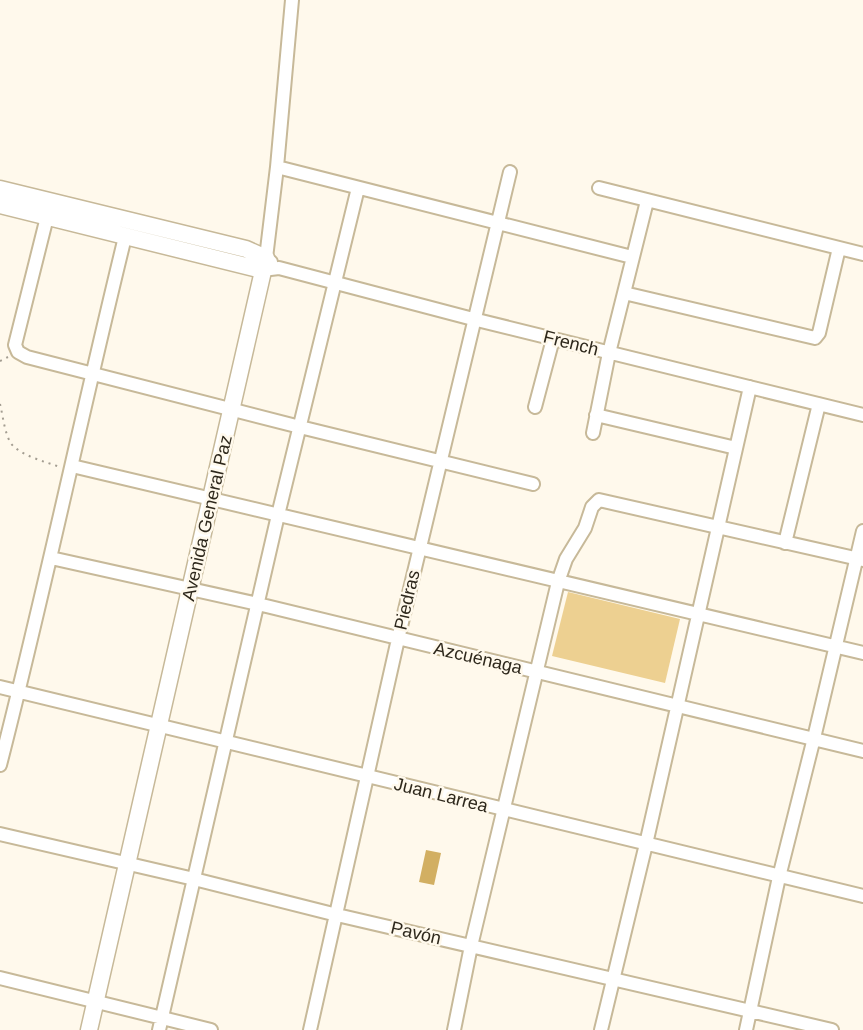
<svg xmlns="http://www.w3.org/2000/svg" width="863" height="1030" font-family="Arial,sans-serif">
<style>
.pitch{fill:#edd091}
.water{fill:#d2af62}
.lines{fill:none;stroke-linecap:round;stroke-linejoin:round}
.minor-casing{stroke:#c7b999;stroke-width:16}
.major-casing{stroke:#c7b999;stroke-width:19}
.path{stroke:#a39d91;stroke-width:2;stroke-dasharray:2 5;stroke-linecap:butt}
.minor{stroke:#fff;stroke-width:12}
.major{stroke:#fff;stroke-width:16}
.labels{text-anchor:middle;stroke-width:5;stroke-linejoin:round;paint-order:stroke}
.street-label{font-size:18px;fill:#2e281c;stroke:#fff9ec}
</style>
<rect width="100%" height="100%" fill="#fff9ec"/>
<!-- pitch -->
<path class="pitch" d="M568,592L680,619L665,683L552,656Z"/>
<!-- water -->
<path class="water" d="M426,850L441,853L434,885L419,882Z"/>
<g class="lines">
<defs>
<path id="minor" d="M277,167L632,257
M599,188L863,254
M47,217L15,345L18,352L27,357L300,427L533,484
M271,262L266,258L277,167L292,0
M262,270L279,268L473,319L863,415
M624,293L815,338L819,333L839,248
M535,407L553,339
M596,415L736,448
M593,433L609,353L647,201
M72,466L863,653
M785,543L819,404
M51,558L258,604L863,751
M0,687L863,896
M0,765C45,590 82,412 125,237
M0,834L194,879L337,915L832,1030
M0,978L211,1030
M159,1030L278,515L358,188
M310,1030L398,639L510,172
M454,1030L471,946L558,582L566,559L585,528L592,507L599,500L863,560
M601,1030L646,844L750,387
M746,1030L779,877L814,738L863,531"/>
<path id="major" d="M0,189L246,249L266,258L89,1030
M0,205L262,270"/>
</defs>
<!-- minor casing -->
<use href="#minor" class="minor-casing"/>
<!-- major casing -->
<use href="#major" class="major-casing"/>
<!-- path -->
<path class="path" d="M0,361L8,357
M0,404C3,416 4,430 10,442C18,455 46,462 60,467"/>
<!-- minor -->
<use href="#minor" class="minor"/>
<!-- major -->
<use href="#major" class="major"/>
</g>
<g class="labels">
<!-- street labels -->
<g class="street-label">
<text transform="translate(571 343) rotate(14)" y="6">French</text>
<text transform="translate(207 518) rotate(-77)" y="6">Avenida General Paz</text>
<text transform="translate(407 600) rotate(-77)" y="6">Piedras</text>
<text transform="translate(478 658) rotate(13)" y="6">Azcuénaga</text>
<text transform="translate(441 795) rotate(14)" y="6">Juan Larrea</text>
<text transform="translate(416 933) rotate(13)" y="6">Pavón</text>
</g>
</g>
</svg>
